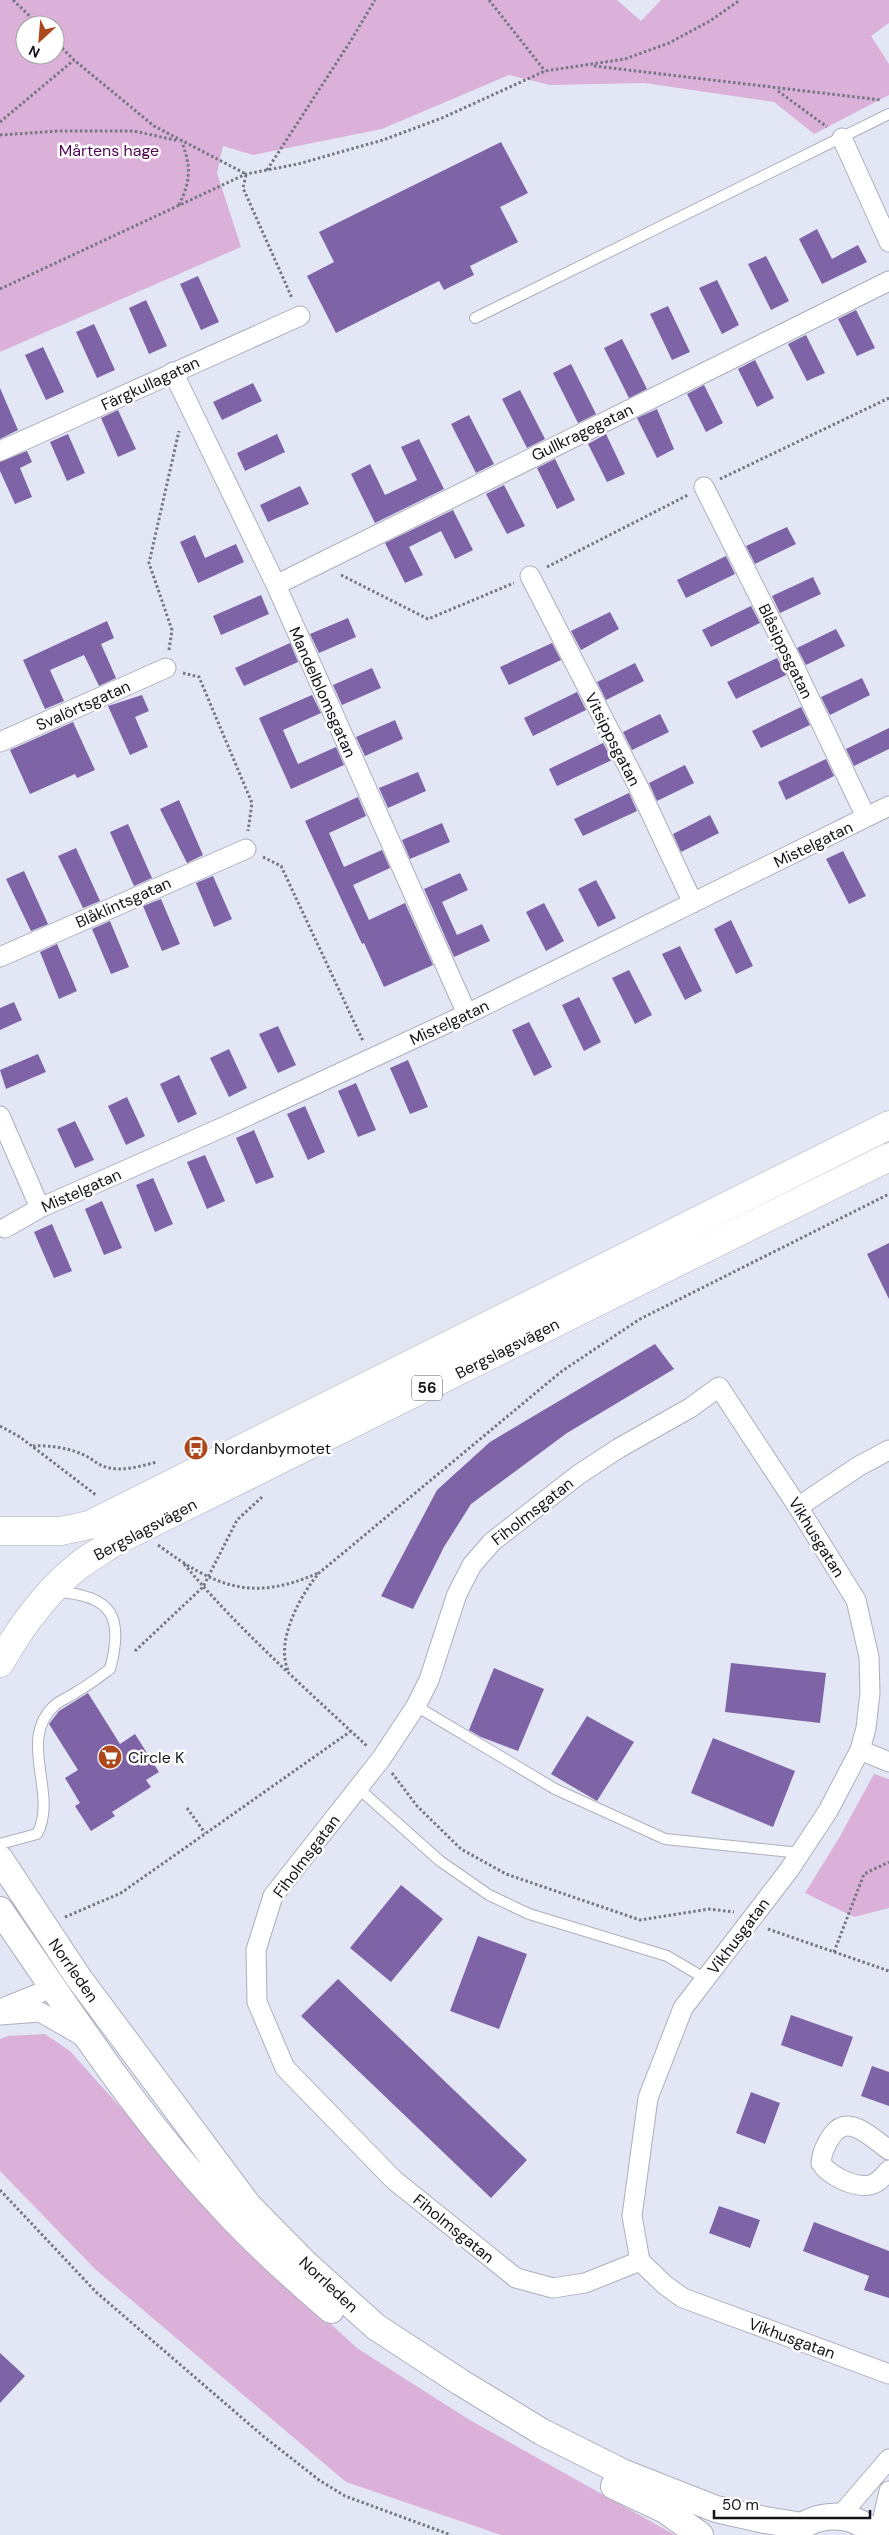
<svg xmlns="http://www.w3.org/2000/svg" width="889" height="2535" font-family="'DM Sans',sans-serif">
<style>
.green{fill:#dbb1da;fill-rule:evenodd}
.building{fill:#7e63a7}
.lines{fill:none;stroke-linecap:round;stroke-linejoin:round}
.service-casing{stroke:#acafbc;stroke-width:12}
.minor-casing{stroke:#acafbc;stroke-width:21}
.secondary-casing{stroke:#acafbc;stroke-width:28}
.trunk-casing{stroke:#acafbc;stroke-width:29}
.path{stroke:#757780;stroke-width:3;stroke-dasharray:2.5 2.5;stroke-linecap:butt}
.service{stroke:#fff;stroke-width:10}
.minor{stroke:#fff;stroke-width:19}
.secondary{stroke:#fff;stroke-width:26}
.trunk{stroke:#fff;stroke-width:28}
.labels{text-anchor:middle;stroke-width:5;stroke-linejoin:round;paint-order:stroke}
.shield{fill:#fff;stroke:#5a5b5f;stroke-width:1}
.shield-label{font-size:15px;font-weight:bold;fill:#14151a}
.park-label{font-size:16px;fill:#510854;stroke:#fff}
.street-label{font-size:16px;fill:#14151a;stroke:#fff}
.poi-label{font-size:16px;fill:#14151a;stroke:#fff;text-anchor:start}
</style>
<rect width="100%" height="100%" fill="#e3e7f5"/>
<!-- green -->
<path class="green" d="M0,0H617L641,21L661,0H889V23L871,36L889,64V95L814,134L774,102L644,83L550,85L509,75L382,129L253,155L223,146L217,173L241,247L0,352ZM25,25H55V55H25Z
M874,1774L889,1779V1908L854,1917L805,1893L839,1838Z
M45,2034L70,2051L242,2243L357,2348L468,2419L675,2535H501L346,2482L96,2270L0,2171V2039L8,2036Z"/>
<!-- building -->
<path class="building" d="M501,142L528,193L500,207L518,242L470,266L474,275L444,290L439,281L336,333L307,276L334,262L319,232Z
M817,229L832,259L858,245L867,262L822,284L799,239Z
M766,256L789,301L771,310L748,264Z
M198,276L219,322L201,330L180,284Z
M717,280L739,325L722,334L699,288Z
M146,300L167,346L149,354L129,308Z
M668,306L690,352L672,360L650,314Z
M856,310L875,348L857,356L838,319Z
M94,324L115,370L97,378L76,332Z
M806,335L825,373L807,381L788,344Z
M622,339L647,389L629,398L604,348Z
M43,347L64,392L46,400L25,355Z
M755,360L774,398L757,407L738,369Z
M571,364L596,414L578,423L553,373Z
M253,383L262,401L222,420L213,402Z
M704,385L723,423L706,432L687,394Z
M0,388L18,430L0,439Z
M520,390L545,439L527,448L502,399Z
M657,409L674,449L657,458L637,418Z
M118,410L136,449L118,457L101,418Z
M469,415L494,464L476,473L451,424Z
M68,434L85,473L67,481L50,442Z
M277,434L285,452L245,471L237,453Z
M606,434L625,474L607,482L588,444Z
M419,439L444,489L375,523L351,474L370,464L385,495L417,480L401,447Z
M27,451L32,462L20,468L32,497L15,504L0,471V462Z
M555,459L575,500L557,509L537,468Z
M504,485L525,526L507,534L486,494Z
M300,486L309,504L268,522L260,505Z
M453,510L473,550L455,559L441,531L409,547L423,575L405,583L385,543Z
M787,527L796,544L755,564L746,546Z
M195,535L205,558L236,544L244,562L198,583L180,542Z
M726,556L735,574L686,598L677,580Z
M813,577L821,594L780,613L772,596Z
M261,595L269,614L221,635L213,616Z
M751,606L760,623L711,647L702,630Z
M610,612L619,629L581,650L571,631Z
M348,618L356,637L319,653L310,634Z
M107,621L114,638L101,644L116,678L99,686L84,655L50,670L64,701L45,709L23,660Z
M836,629L845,646L806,665L797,648Z
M290,643L298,662L244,686L235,668Z
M552,643L561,660L509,685L500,667Z
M777,658L786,675L736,699L727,682Z
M635,663L644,681L606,700L597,682Z
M372,668L381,688L342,705L333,685Z
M862,678L870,695L830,715L821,697Z
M577,692L586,710L533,736L524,718Z
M142,695L149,711L135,717L148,747L130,755L108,706Z
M312,695L321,713L283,730L298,764L336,747L344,765L291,789L259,718Z
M801,707L810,725L761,748L752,731Z
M660,714L669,732L632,750L623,732Z
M395,720L403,739L365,756L356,737Z
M73,722L95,770L77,778L75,774L30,794L10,750Z
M889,728V749L854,766L846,749Z
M603,743L612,760L557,786L549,769Z
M826,759L834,776L786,800L778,782Z
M685,765L694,783L657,801L649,783Z
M418,772L426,791L388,808L379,788Z
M629,793L637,811L583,836L574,819Z
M358,797L366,816L329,833L344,867L382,850L390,868L353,885L369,920L405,903L433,965L384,987L364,943L362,944L305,821Z
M179,800L203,855L187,863L160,809Z
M710,815L719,833L681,852L673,834Z
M442,823L450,842L410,859L402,840Z
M128,824L152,878L134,886L110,832Z
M76,848L100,901L83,908L58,856Z
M843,851L866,896L849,904L826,859Z
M24,871L48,924L31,931L6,879Z
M460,873L468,890L442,902L457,935L482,924L490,941L454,957L424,889Z
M213,876L232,919L214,927L196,883Z
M596,880L616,918L598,927L578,889Z
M161,899L180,944L162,951L143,906Z
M544,903L564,941L546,951L526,912Z
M731,920L753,966L736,974L714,929Z
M110,921L129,967L111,974L92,929Z
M57,944L77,991L59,999L40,952Z
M680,946L702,991L685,1000L662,954Z
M629,970L652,1015L635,1024L612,978Z
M579,997L601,1042L584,1051L562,1005Z
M14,1002L22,1020L0,1030V1008Z
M529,1022L552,1067L534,1076L512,1030Z
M278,1026L296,1065L278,1073L259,1034Z
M229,1049L247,1088L229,1097L210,1058Z
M38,1054L46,1072L6,1089L0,1070Z
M408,1060L428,1107L410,1114L390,1068Z
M179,1075L197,1114L178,1123L160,1084Z
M356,1083L376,1130L358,1137L338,1091Z
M127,1097L145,1136L126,1145L108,1106Z
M305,1106L325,1152L308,1160L287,1114Z
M75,1121L94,1160L75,1168L57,1129Z
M254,1130L274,1177L256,1184L236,1138Z
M205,1155L225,1201L207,1209L187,1162Z
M153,1178L173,1224L155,1232L136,1185Z
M102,1201L122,1248L104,1255L85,1209Z
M52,1224L72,1271L54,1278L34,1232Z
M889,1243V1299L867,1254Z
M655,1344L674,1369L567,1433L471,1504L444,1547L413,1609L381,1596L437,1490L490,1442Z
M731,1663L826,1673L820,1723L725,1712Z
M494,1668L544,1689L518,1751L481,1737L469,1730Z
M88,1693L120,1744L135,1734L159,1772L146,1780L151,1787L112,1812L115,1816L91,1831L75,1806L80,1803L65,1778L78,1770L49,1724L59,1711Z
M587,1716L634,1742L597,1801L551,1774Z
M713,1738L795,1771L773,1827L691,1793Z
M401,1885L443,1919L391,1982L350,1948Z
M478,1936L527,1954L499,2029L450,2011Z
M338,1979L527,2160L491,2198L301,2016Z
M791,2015L853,2037L842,2067L781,2045Z
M872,2066L889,2072V2106L861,2096Z
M751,2092L780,2103L765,2144L736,2133Z
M719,2206L760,2220L750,2248L709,2233Z
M814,2222L889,2251V2298L864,2290L869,2276L803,2251Z
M0,2353L25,2376L0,2403Z"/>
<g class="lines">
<defs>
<path id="service" d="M475,318L889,114
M416,1706L555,1789L665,1839L800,1853
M358,1788L440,1861L489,1895L529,1914L667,1956L706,1979
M0,1844L37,1834C59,1794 16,1740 55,1705C61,1700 71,1696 78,1691C89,1685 99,1677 110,1669C124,1618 113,1595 57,1592"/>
<path id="minor" d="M842,138L889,242
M173,372L276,585L467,1014
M0,451L300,316
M704,487L794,666L866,817
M530,576L638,786L693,903
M276,585L889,281
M0,742L166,668
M0,957L246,849
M0,1116L40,1208
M5,1228L40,1208L230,1124L467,1014L889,806
M798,1507L859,1466L889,1450
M860,1750L889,1762
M0,2009L52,1988
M0,2015L40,2012L82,2036
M889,2150C873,2139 849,2113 833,2134C826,2143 822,2152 821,2163C829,2176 855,2188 870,2185C878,2183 884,2176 889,2170
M640,2261L585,2283L553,2288L516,2278L394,2180L285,2068L257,2002L256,1950L273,1896L381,1759L416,1706L429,1680L457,1594L472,1565L492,1542L578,1475L619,1448L690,1408L719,1387L798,1507L856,1600L869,1657L870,1693L866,1728L860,1750L828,1811L789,1870L683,2008L648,2098L632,2216L640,2261L665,2285L683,2298L889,2374
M839,2517L889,2459
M879,2535L889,2491"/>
<path id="secondary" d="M0,1859L78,1977L248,2205L307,2265L376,2327L460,2382L542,2432L622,2472L716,2509L765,2520L803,2526
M0,1910C70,2012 138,2118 224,2209C257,2245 294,2278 331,2310
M614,2486L665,2510L700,2535
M792,2535C814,2511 853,2510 875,2535"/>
<path id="trunk" d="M0,1531H61L89,1525L889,1125
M0,1663C20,1628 45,1593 77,1567C89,1557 103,1550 116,1541L889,1157"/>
</defs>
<!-- service casing -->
<use href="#service" class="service-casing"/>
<!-- minor casing -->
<use href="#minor" class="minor-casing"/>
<!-- secondary casing -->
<use href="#secondary" class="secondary-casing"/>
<!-- trunk casing -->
<use href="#trunk" class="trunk-casing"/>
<!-- path -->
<path class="path" d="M13,0L39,25
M489,0L545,71
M55,41L74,60L154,126L246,174
M594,66L881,100
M778,91L827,127
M0,122L74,60
M0,135L59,131H134L179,141
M267,170L350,42L375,0
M246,175L243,188L292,298
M179,205C191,180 191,167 182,142
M0,289L246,174L298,164L383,140L442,118L545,71L625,59L669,43L710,21L740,0
M720,479L889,398
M547,567L688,495
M341,575L428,619L514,583
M169,650L172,630L149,563L179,431
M183,673L199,677L252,803L248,831
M263,857L281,866L363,1041
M0,1426L20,1437L96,1495
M33,1446C50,1445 70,1448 86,1456C92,1459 97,1464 103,1466C120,1473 140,1466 157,1462
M158,1545C214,1586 251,1603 318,1573
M184,1564C239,1630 305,1688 368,1747
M135,1651L203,1587L237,1520L262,1497
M288,1670C275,1641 301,1594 319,1573L562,1371L640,1319L889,1194
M392,1773L417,1806L461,1849L506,1874L640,1920L709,1909L734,1912
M187,1808L205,1833
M65,1917L121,1893L351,1731
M768,1929L889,1971
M834,1952L864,1874L889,1862
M0,2190L96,2292L263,2436L319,2480L345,2496L451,2535"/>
<!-- service -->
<use href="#service" class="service"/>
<!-- minor -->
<use href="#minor" class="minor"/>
<!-- secondary -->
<use href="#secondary" class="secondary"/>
<!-- trunk -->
<use href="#trunk" class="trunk"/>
</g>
<!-- icons -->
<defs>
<symbol id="bus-disc" viewBox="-11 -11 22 22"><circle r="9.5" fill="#ad471c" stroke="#fff"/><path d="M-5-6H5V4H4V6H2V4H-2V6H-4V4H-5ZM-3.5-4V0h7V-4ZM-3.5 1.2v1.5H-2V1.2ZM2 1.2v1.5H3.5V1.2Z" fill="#fff"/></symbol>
<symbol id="supermarket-disc" viewBox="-11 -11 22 22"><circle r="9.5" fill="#ad471c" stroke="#fff"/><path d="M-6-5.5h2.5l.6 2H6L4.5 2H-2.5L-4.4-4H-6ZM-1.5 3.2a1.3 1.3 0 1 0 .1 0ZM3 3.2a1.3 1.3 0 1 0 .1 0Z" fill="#fff"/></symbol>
</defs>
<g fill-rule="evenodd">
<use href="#bus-disc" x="182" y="1434" width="28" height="28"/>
<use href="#supermarket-disc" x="96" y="1743" width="28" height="28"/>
</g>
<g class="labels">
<!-- shield labels -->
<rect class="shield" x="412" y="1375.5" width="30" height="25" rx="4"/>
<g class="shield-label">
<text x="427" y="1393">56</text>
</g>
<!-- park labels -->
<g class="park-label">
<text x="109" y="156">Mårtens hage</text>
</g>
<!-- street labels -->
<g class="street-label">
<text transform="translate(150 383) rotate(-25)" y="6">Färgkullagatan</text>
<text transform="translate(582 432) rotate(-26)" y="6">Gullkragegatan</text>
<text transform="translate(786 651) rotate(64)" y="6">Blåsippsgatan</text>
<text transform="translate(323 692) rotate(66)" y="6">Mandelblomsgatan</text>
<text transform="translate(83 705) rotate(-24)" y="6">Svalörtsgatan</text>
<text transform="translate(613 739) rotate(63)" y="6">Vitsippsgatan</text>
<text transform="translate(813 844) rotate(-26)" y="6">Mistelgatan</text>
<text transform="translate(123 902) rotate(-24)" y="6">Blåklintsgatan</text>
<text transform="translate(449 1022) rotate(-25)" y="6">Mistelgatan</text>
<text transform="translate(81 1190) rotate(-24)" y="6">Mistelgatan</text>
<text transform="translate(507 1348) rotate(-27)" y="6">Bergslagsvägen</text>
<text transform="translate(532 1511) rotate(-38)" y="6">Fiholmsgatan</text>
<text transform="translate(145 1529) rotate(-28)" y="6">Bergslagsvägen</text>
<text transform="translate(817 1537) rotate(58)" y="6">Vikhusgatan</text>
<text transform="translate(306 1856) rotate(-53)" y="6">Fiholmsgatan</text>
<text transform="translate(738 1936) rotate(-53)" y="6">Vikhusgatan</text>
<text transform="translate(74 1970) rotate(55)" y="6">Norrleden</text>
<text transform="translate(454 2228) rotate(39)" y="6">Fiholmsgatan</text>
<text transform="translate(329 2284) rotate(43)" y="6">Norrleden</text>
<text transform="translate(792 2338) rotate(20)" y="6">Vikhusgatan</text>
</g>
<!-- poi labels -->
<g class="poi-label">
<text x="214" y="1454">Nordanbymotet</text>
<text x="128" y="1763">Circle K</text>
</g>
</g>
<!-- north arrow -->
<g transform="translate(40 40) rotate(206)"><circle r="24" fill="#ffffff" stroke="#a1a1a3"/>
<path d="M0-4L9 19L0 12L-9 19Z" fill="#ad471c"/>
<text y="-8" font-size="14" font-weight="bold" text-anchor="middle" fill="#14151a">N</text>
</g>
<!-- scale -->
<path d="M714 2510v8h156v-8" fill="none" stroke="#14151a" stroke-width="2.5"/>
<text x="722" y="2510" font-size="15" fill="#14151a" stroke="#ffffff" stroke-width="4" paint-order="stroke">50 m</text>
</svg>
